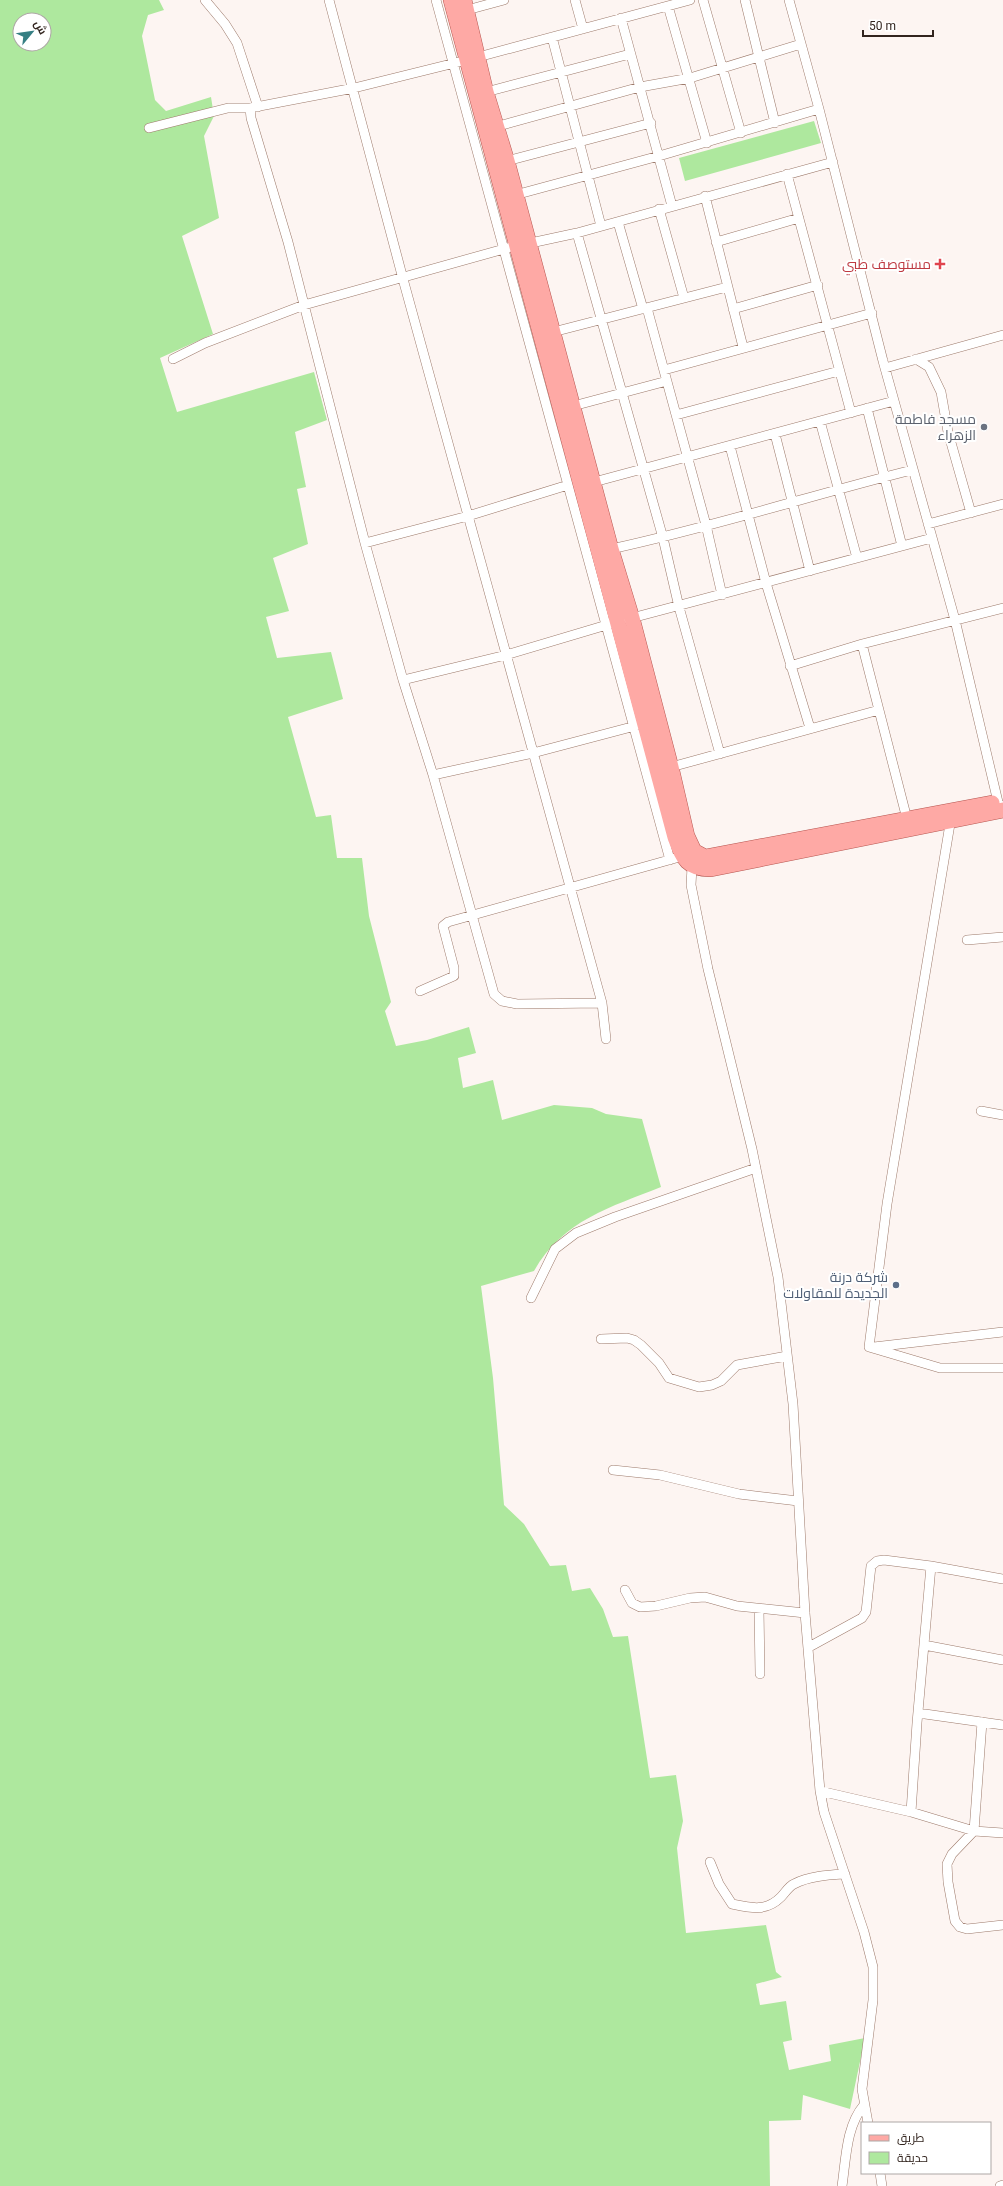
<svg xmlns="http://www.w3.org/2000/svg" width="1003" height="2186" font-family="Roboto,Cairo,sans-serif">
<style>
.green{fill:#aee89e;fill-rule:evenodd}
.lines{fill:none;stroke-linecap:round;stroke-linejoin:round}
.street-casing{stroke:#9d7a6b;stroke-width:10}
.primary-casing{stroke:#b6554f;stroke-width:16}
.street{stroke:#fff;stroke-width:9}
.primary{stroke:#fea9a5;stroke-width:15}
.health-dot{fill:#e0444e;stroke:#fff;stroke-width:1.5}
.worship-dot{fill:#6b7280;stroke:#fff;stroke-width:1.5}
.service-dot{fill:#5c6f8a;stroke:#fff;stroke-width:1.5}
.labels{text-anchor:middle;stroke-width:4;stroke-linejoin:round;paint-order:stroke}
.health-label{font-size:14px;fill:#be3a42;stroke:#fff;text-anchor:end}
.worship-label{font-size:14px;fill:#5b616d;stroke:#fff;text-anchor:end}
.service-label{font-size:14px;fill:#4e5e75;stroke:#fff;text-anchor:end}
</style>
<rect width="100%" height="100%" fill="#fdf5f2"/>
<!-- green -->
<path class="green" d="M0,0H159L164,10L148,15L142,36L155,100L166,111L211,97L214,116L204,136L219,218L182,236L213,334L160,358L177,412L314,372L327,420L295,432L306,487L297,489L308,544L273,558L289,611L266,617L277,658L331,652L343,699L288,717L316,817L331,815L337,858H362L369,916L391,1002L385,1011L396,1046L427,1040L469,1027L476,1053L458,1058L463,1088L493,1080L502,1120L554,1105L592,1108L606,1114L642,1119L661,1187C611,1207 563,1220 534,1271L481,1286L493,1378L504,1505L524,1524L550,1566L566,1565L572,1591L590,1588L603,1609L613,1637L628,1636L650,1778L676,1775L683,1821L677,1848L686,1933L766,1925L776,1972L782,1977L756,1984L760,2005L786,2001L792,2040L783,2042L789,2070L831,2061L829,2045L865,2038L850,2109L803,2095L801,2120L769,2121L770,2186H0ZM20,20H44V44H20Z
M814,121L821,143L685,181L679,158Z"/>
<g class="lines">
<defs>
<path id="street" d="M205,0L225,24L237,43L258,107
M329,0L403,279L602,1003L606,1039
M436,0L670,860
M575,0L583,29
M703,0L741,133
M745,0L775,123
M789,0L819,109L883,361L955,620L998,802L1002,808
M668,6L707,143
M467,10L504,0
M621,18L672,206
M552,37L601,226
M486,92L630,54
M495,127L640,87L690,78L801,44
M149,128L228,108H250
M507,161L651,123
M787,174L851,413
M515,195L659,156L819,109
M705,196L743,347
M659,209L684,298
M618,222L643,309
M577,233L663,538L679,607L720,754
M716,242L799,218
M526,244L577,233L833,162
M647,308L706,525L722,595
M733,309L818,285
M553,332L727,287
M173,359L205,343L304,305L511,247
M916,359L929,367L941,392L948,432L971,513
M885,368L1003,335
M664,370L872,313
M573,406L667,381
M867,408L902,546
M676,415L839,371
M820,421L857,558
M775,434L810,571
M730,446L766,583L810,728
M594,482L894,401
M928,524L1003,504
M365,543L468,516L568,485
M611,549C713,527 812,495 912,470
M628,619L932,538
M862,644L907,819
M790,666L862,644L1003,608
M403,680L506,655L610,624
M671,767L879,710
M433,775L533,753L639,725
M694,862L692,867L691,885L708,969L752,1149L778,1277L793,1404L805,1613L820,1791L824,1812L864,1932L873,1967V2000L862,2089L868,2123
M967,940L1003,937
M420,991L454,976V968L443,926L448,922L676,858
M602,1003L517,1004L502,1001L494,994L433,775L403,680L365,543L288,242L251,118L250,108L354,88L467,60L690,0
M981,1111L1003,1115
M531,1298L555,1249L576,1233L615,1217L756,1168
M601,1339L627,1338L634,1340L641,1345L659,1363L669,1378L699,1387L712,1385L721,1381L737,1365L787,1356
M869,1347L887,1204L951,818
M869,1347L940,1368H1003
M874,1347L1003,1332
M613,1470L660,1475L739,1494L798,1501
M625,1590L632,1603L640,1607L656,1606L690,1598L705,1597L737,1606L805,1613
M759,1609L760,1674
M924,1645L1003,1660
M809,1647L862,1618L866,1612L871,1566L877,1561L884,1560L931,1566L1003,1579
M918,1713L1003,1725
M982,1722L974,1831L952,1854L947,1864L948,1882L955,1921L960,1927L967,1929L1003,1925
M820,1791L911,1812L974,1831L1003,1833
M911,1812L917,1723L931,1566
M710,1862L719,1884L732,1904C751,1908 766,1912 781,1897C785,1893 789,1886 794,1884C809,1876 829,1875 845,1874
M880,2173L882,2186
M842,2186C846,2159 846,2126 864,2105
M1000,2186L1003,2185"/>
<path id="primary" d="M451,0L675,837C683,858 686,869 711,869L1003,810
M464,0L486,92L507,161L611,549L632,618L671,767L687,836L694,851L705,857L992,803"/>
</defs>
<!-- street casing -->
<use href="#street" class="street-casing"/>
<!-- primary casing -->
<use href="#primary" class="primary-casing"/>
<!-- street -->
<use href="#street" class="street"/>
<!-- primary -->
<use href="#primary" class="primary"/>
</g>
<!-- markers -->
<path class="health-dot" d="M938 258h4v4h4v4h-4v4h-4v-4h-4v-4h4z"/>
<circle class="worship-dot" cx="984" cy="427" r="4"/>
<circle class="service-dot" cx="896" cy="1285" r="4"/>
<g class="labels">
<!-- health labels -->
<g class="health-label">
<text x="931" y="269">مستوصف طبي</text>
</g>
<!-- worship labels -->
<g class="worship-label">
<text x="976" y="424">مسجد فاطمة<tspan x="976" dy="16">الزهراء</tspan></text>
</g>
<!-- service labels -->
<g class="service-label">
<text x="888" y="1282">شركة درنة<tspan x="888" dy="16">الجديدة للمقاولات</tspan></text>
</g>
</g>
<!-- legend -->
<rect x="861" y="2122" width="130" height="52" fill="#ffffff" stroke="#ada7a5"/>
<rect x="869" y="2135" width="20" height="6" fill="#fea9a5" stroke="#ada7a5"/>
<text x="897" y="2142" font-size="12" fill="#32241e">طريق</text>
<rect x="869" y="2152" width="20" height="12" fill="#aee89e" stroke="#ada7a5"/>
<text x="897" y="2162" font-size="12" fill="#32241e">حديقة</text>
<!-- north arrow -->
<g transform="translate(32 32) rotate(61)"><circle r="19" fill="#ffffff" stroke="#ada7a5"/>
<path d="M0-3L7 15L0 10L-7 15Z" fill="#367f83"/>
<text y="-6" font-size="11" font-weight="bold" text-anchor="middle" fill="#32241e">ش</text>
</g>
<!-- scale -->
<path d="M863 30v6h70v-6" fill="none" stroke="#32241e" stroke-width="2"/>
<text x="869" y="30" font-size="12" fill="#32241e" stroke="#ffffff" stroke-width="3" paint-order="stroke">50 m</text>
</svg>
